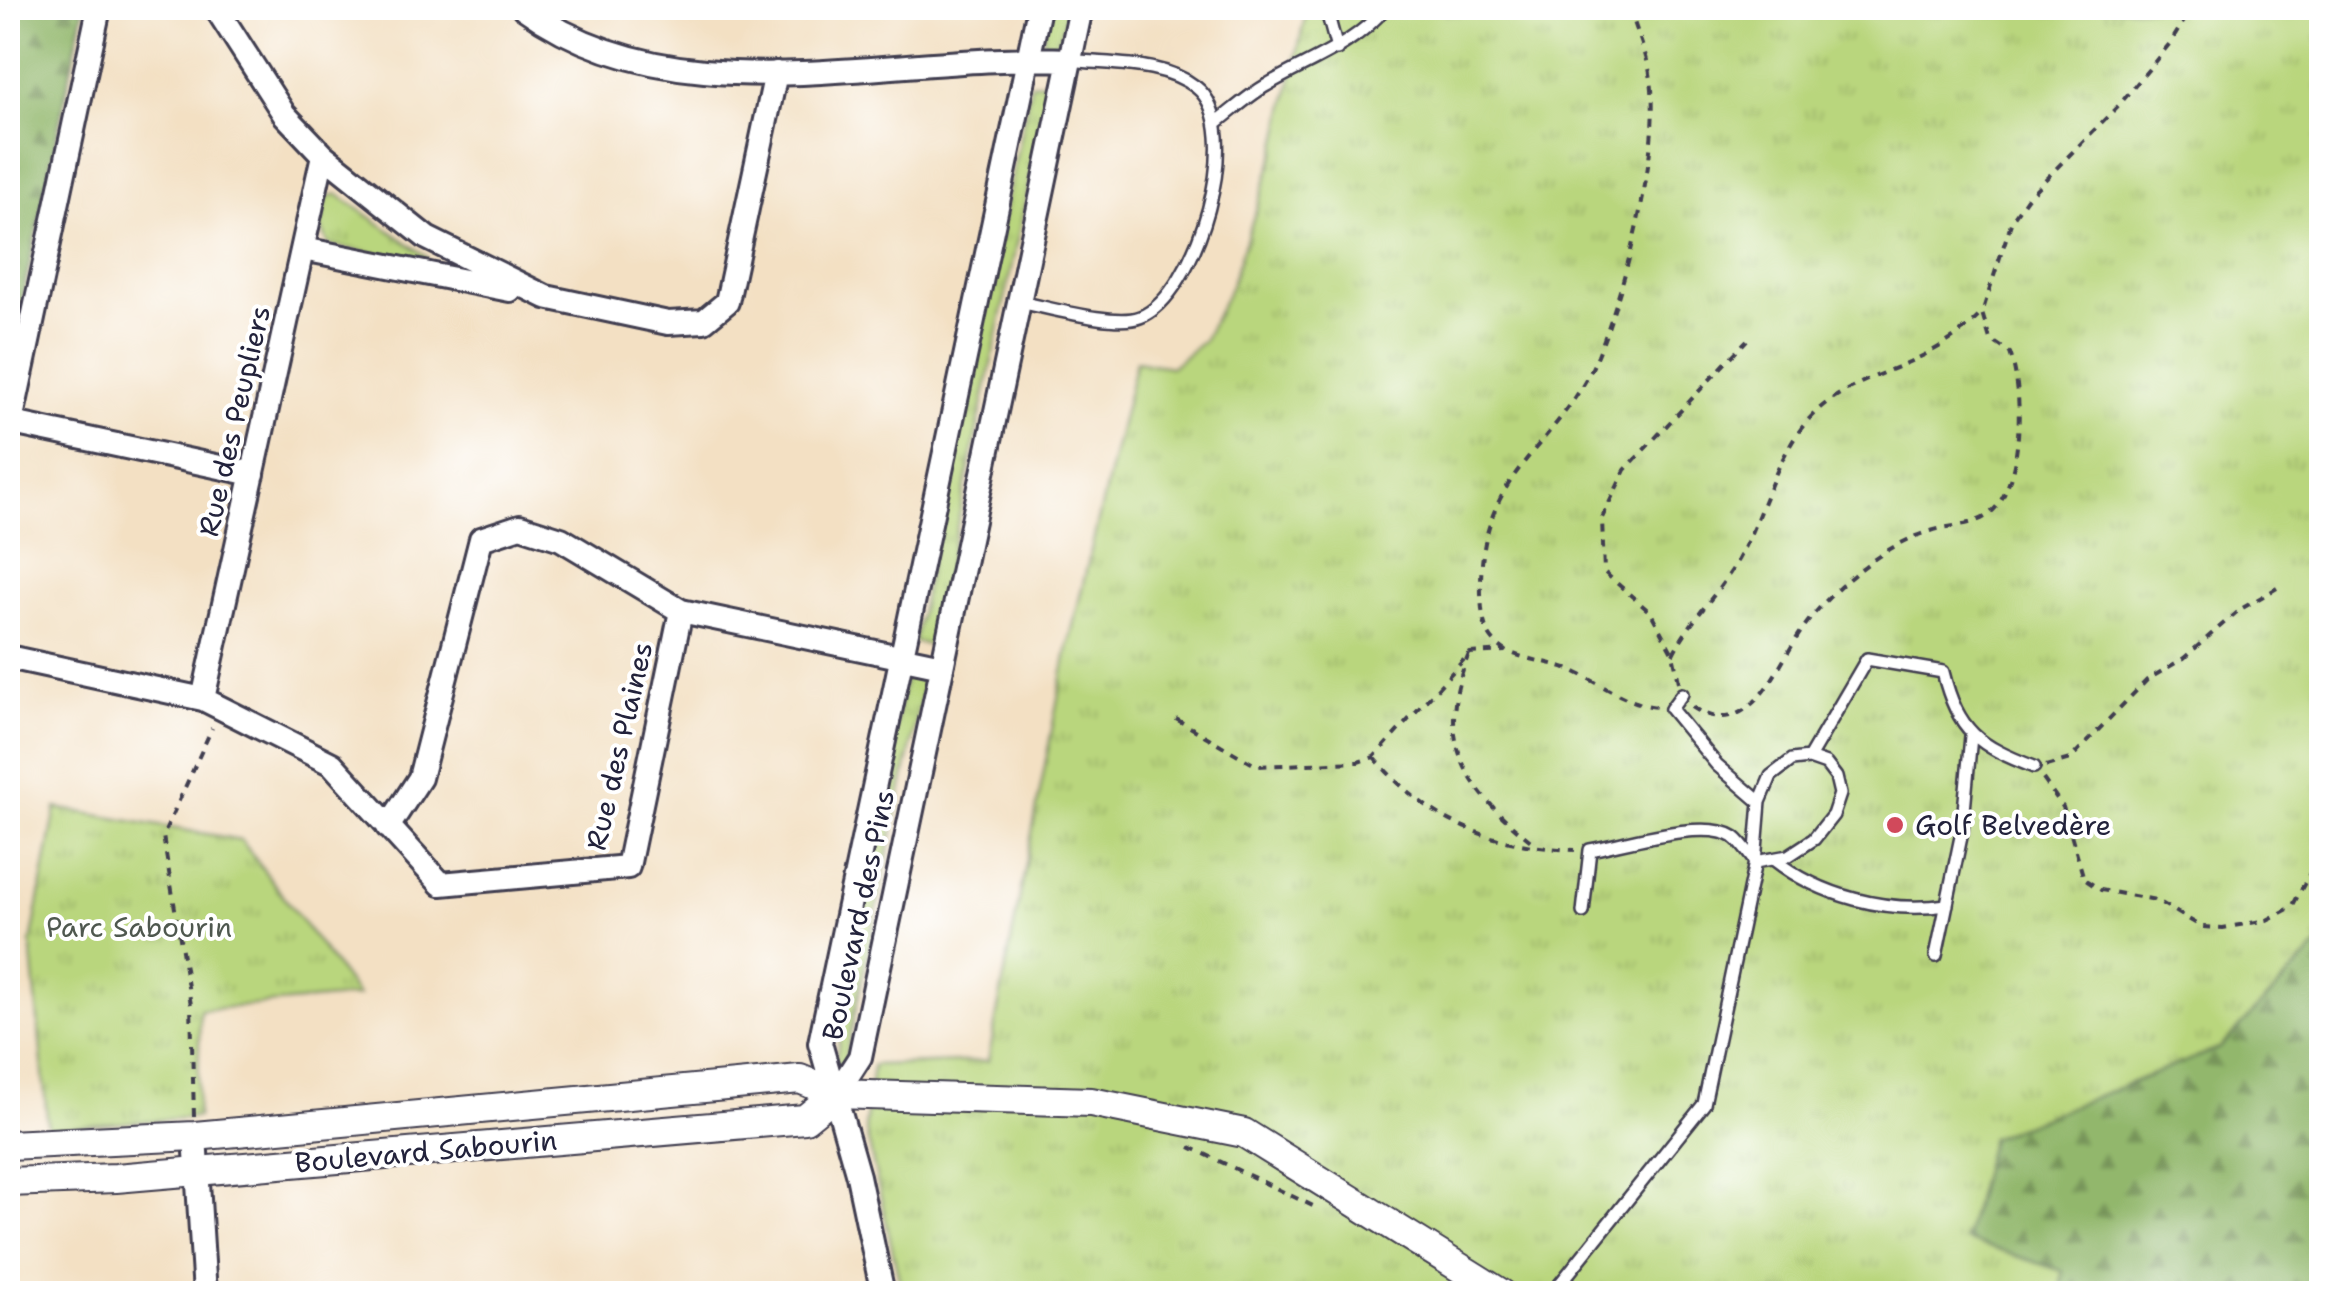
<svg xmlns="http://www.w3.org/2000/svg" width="2329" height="1301" font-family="'Shantell Sans',sans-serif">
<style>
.grass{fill:url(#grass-tufts);stroke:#6e7c5c;stroke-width:2.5}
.forest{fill:url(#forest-firs);stroke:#5a6c54;stroke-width:2.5}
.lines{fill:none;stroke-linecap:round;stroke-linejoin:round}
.service-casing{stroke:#413e4f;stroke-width:16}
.minor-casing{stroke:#413e4f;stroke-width:28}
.tertiary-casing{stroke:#413e4f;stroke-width:32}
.path{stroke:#413e4f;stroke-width:4;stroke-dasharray:8 8;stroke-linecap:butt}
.service{stroke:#fff;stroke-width:11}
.minor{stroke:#fff;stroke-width:22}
.tertiary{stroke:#fff;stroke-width:28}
.poi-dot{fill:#d1495b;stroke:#fff;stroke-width:4}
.labels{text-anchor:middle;stroke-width:8;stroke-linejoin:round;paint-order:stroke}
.street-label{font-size:28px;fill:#22223b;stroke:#fff}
.poi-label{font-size:28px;fill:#22223b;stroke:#fff;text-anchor:start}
.park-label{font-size:28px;fill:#4f584f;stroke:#fff}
</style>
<defs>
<pattern id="grass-tufts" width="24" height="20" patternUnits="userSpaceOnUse" patternTransform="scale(2.5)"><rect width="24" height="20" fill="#b9d67d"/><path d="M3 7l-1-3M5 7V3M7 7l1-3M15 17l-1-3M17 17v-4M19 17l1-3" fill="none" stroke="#9fb76d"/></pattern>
<pattern id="forest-firs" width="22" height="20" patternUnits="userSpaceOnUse" patternTransform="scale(2.5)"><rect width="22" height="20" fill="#92b76c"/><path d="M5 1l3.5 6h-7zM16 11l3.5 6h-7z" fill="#77945a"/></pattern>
</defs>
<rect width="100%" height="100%" fill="#fff"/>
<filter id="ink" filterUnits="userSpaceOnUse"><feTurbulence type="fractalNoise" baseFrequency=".01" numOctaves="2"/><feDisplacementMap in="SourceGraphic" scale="20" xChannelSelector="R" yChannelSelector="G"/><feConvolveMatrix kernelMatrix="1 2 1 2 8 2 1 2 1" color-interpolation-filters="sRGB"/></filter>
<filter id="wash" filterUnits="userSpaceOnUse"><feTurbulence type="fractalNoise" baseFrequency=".0048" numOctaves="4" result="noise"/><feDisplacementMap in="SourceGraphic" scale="40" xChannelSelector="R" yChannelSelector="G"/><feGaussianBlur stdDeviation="2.25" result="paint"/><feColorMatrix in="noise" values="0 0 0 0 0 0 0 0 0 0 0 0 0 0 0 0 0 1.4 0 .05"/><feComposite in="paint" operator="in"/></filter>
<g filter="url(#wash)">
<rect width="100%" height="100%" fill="#f3e0c3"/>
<!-- grass -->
<path class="grass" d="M1047,8H1067L1059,43L1043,42Z
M1307,8H2321V943L2220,1048L1991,1138L2064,1271L2060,1293H902L865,1127L873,1065L988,1061L1067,651L1136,361L1171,367L1203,341L1230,288L1276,150Z
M1041,82L1049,88L932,645L914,642L1031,84Z
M337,194L426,256L427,263L329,245L321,227L327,197Z
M906,675L925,678L844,1065L835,1063L842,1026L838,1003Z
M56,808L241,840L358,996L200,1010L197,1117L48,1129L31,943Z"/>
<!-- forest -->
<path class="forest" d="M8,8H84L20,309L8,303Z
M2321,943V1293H2060L2063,1271L1965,1240L1991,1138L2220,1048Z"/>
</g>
<g filter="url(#ink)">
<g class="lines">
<defs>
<path id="service" d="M1326,8L1337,49
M1216,123C1232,111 1249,95 1267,85C1309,60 1353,47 1385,8
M1019,302C1047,307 1115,327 1140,317C1196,296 1248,127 1196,87C1162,61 1111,65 1070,60
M1682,694L1671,709L1717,765L1760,802
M1809,758L1867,659L1943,672C1958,732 1979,746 2034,767
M1773,859C1820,896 1887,914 1947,905
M1583,912L1590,850C1624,844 1705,818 1734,837C1742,843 1749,854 1755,862
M1936,956L1962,832L1971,736
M1552,1294L1704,1104L1755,862L1760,802L1771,776L1792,760L1809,758L1826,764L1836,777L1840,794L1833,815L1814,839L1788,856L1755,862"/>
<path id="minor" d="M216,8L284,114L323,155L427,238L546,297L668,323L704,321L727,302L776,73
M524,8C681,122 890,51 1070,60
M303,249L510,290
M8,422L253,474
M11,422L99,8
M8,657L203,699L332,764L441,884L628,867L681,611
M203,699L323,155
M388,827L420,778L481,539L520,526L561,539L681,611L942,666
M836,1094L860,1057L1081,8
M195,1136L205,1294
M883,1294L858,1176L820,1043L1039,8"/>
<path id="tertiary" d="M8,1145L195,1136L800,1079L836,1094L1091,1102L1244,1133L1502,1294
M8,1182L116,1178L805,1119L836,1094"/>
</defs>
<!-- service casing -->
<use href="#service" class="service-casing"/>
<!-- minor casing -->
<use href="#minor" class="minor-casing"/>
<!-- tertiary casing -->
<use href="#tertiary" class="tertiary-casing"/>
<!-- path -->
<path class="path" d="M1630,8C1636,32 1648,55 1651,80C1661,151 1625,288 1598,355C1557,453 1478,467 1481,594C1482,615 1483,635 1502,648C1517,659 1547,661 1566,668C1597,680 1623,703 1657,707
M1469,654C1432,741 1467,792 1536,845
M1673,654C1689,623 1711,601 1730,573C1765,520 1775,439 1829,401C1880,366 1931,365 1980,315
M1679,682L1673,654L1651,613L1604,572L1602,518L1625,470L1747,340
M1692,707C1749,744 1775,670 1800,633C1811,616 1826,600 1840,587C1866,563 1897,541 1931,531C1948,525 1975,526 1989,514C2024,487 2024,391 2010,353L1990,339L1982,313L2012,220L2027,198L2120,104L2171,42L2192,8
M1176,719L1257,766L1358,762L1374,757L1470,653L1505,651
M1374,757C1429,823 1490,846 1575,850
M2046,766L2070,759L2147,680L2184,658L2239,610L2277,588
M2043,779L2063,807L2084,879L2101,890L2156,900L2202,927L2223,928L2267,920L2292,907L2322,850
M194,1116L191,1005L163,836L212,728
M1190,1147L1317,1208"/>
<!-- service -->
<use href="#service" class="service"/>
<!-- minor -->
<use href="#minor" class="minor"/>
<!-- tertiary -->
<use href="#tertiary" class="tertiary"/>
</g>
</g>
<!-- markers -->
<circle class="poi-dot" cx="1895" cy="825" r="10"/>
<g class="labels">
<!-- street labels -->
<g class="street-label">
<text transform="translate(234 421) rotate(-77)" y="10">Rue des Peupliers</text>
<text transform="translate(619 746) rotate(-77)" y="10">Rue des Plaines</text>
<text transform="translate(858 915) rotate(-78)" y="10">Boulevard des Pins</text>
<text transform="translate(426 1151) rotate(-5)" y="10">Boulevard Sabourin</text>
</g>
<!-- poi labels -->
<g class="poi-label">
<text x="1915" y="835">Golf Belvedère</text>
</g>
<!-- park labels -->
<g class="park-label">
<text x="139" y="937">Parc Sabourin</text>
</g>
</g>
<!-- margin -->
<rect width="2329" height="1301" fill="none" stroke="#fff" stroke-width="40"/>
</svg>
